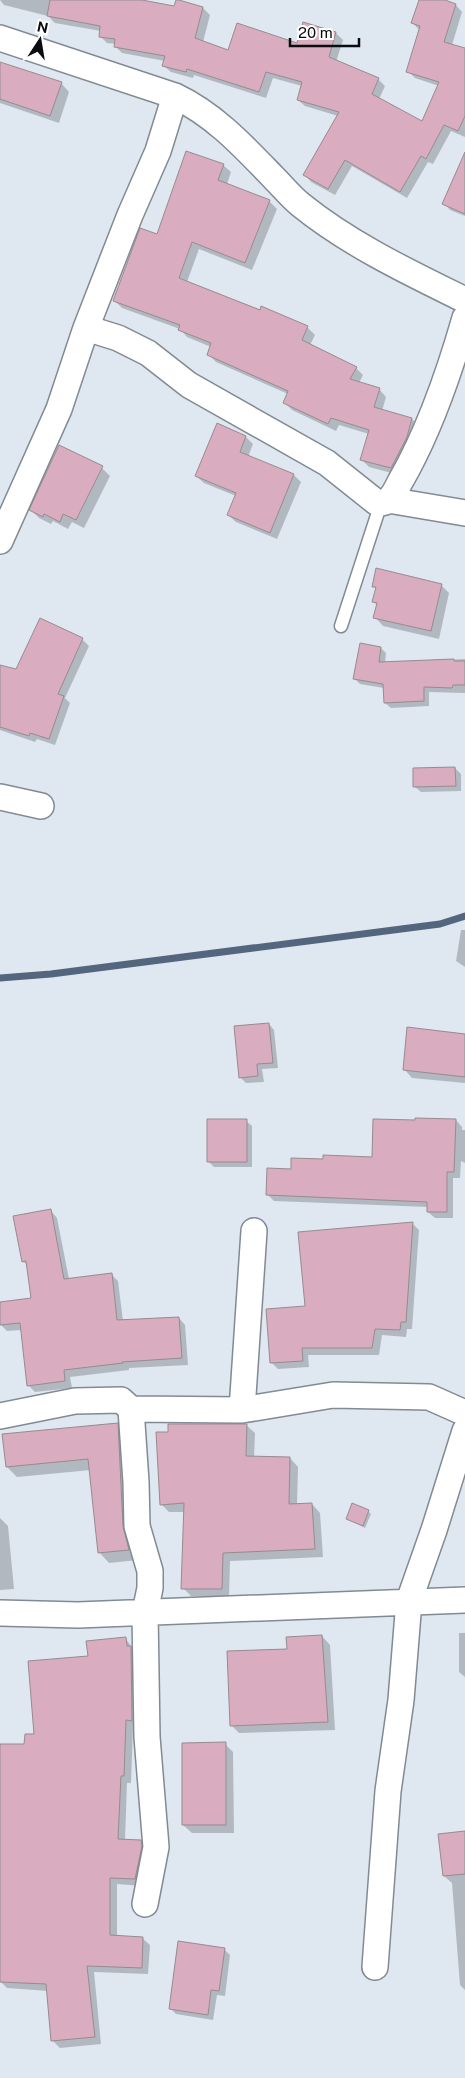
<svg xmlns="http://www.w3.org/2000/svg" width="465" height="2078" font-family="'Public Sans',sans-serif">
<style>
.shadow{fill:#0003}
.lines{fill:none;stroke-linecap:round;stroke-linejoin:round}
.stream{stroke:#54657e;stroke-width:7}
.building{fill:#daacbf;stroke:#968b8f}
.lane-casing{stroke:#828a92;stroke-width:15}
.street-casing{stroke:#828a92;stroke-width:28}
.lane{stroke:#fff;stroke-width:12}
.street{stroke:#fff;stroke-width:25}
</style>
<rect width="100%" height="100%" fill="#dfe7f1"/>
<!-- shadow -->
<path class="shadow" d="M0,0H135L175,7L203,8L210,15L203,42L229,51L298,44L304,24L336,33L343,40L336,62L378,79L385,86L379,99L422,123L439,86L415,78L408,71L419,30L413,23L420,0H440L456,5L462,12L452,45L465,50V137L451,131L433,164L428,162L407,198L352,166L335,195L311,182L305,175L338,116L305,106L298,100L302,86L273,78L266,98L194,75L193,78L171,72L164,66L165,61L122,53L115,46L116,44L107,43L100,36L101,31L55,23L48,16L4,5Z
M0,63L61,83L69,92L59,123L0,103Z
M223,165L231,172L227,184L269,201L277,209L252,270L199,249L187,282L307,327L315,335L310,345L356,368L363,375L359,383L379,389L386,397L382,411L412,419L419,426L399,475L369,467L361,459L369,434L339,425L336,431L292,410L284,402L288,394L216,362L208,354L211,347L187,337L180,329L122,308L115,301L158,236Z
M465,187V216L450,210L444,203Z
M217,425L246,437L253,444L248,457L294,475L301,482L277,539L236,522L228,515L236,496L204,483L196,476Z
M102,468L110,476L84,528L72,522L68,529L53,521L51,524L39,518L31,510Z
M441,585L449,593L439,639L383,626L375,617L378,606L374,602L376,589L373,586Z
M41,620L82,639L89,646L65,698L70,703L55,745L37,739L35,742L0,730V666L17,671Z
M381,648L386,653L385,663L465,659V693L429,692V706L391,708L385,703L384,688L360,684L355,679Z
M455,768L461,774V791L421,792L415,787Z
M461,930H465V967L456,961Z
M269,1024L274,1030L278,1068L262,1069L264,1082L246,1083L240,1077Z
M465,1035V1083L412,1078L404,1069Z
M456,1120L462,1127V1130H465V1163L461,1161L460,1178H453V1218H435L428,1212V1207L274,1201L267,1194L292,1170L373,1158Z
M246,1121L252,1126V1167H214L208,1161Z
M51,1211L57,1218L69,1279L111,1274L118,1281L123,1321L179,1318L185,1325L188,1365L129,1368V1370L70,1377L72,1388L35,1392L28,1385L22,1330L7,1331L0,1324V1303L32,1299L28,1266L23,1261Z
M412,1223L419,1230L412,1329H407L406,1337L382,1335L379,1355H308L309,1367L278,1369L271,1362Z
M117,1424L127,1434L138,1560L109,1563L99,1552L91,1470L17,1477L7,1467Z
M246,1425L255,1433L254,1458H290L298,1467L297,1505L312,1504L320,1513L323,1557L230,1561L229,1597L191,1596L183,1588L185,1512H169L161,1504Z
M368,1511L371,1514L365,1528L348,1519Z
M0,1518L8,1526L14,1589L0,1590Z
M459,1633H465V1677L459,1672Z
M322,1636L330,1645L335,1730L239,1733L231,1725L288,1651Z
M125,1638L138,1655L139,1728L133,1727L131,1783H127L125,1840L140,1841L148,1848L142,1886L117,1884V1937L142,1938L150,1945L148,1974L94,1972L101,2044L60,2048L53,2041L48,1991L7,1988L0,1981V1745H25L35,1735L89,1657Z
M225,1744L233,1752L234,1833H192L183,1825Z
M465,1832V1990L460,1985L452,1883L444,1876Z
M224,1949L230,1955L225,1996L217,1995L213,2020L176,2014L171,2009Z"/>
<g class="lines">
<!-- stream -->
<path class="stream" d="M0,978L51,974L440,924L465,916"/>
</g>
<!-- building -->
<path class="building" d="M50,0H142L174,6L176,0H179L203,7L195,38L228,50L237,23L297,43L303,22L336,32L329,57L379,78L372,94L422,121L439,82L406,72L420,26L411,23L419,0H445L456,4L444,42L465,48V116L458,131L444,125L426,159L421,156L400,192L345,160L328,189L303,175L339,112L297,100L302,82L266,72L259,92L187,69L186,72L162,66L165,56L114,47L115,39L99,37L100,26L47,16Z
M0,62L62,82L50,116L0,99Z
M186,151L224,164L218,180L270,200L245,263L192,242L179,278L260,310L261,306L308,326L302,340L357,367L350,379L380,388L374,407L412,418L407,437L391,468L360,460L369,430L331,418L328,424L283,403L288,391L207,355L211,343L178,330L180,325L113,301L140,228L157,234Z
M465,152V214L442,204Z
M217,423L246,436L240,452L294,474L270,533L227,515L236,493L195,476Z
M59,445L103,466L76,520L63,514L60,522L44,514L43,517L29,510Z
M376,568L442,584L431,631L373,618L377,603L372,602L376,587H372Z
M40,618L83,638L58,694L64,696L49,739L30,733L29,736L0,727V665L16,669Z
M360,643L381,647L379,662L454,659V661H465V685H453L452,688L424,687V701L384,703L383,684L353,679Z
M455,767L456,786L413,787V768Z
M269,1023L273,1063L257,1064L258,1076L239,1078L234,1026Z
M407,1027L465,1034V1077L403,1070Z
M415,1118L456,1119L454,1172H447V1212H427V1202L266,1195L267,1168L291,1169V1158L323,1159V1155L372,1157L373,1119L415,1120Z
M207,1119H247V1162H207Z
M51,1209L64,1279L112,1273L117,1320L179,1317L182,1358L122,1362L123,1363L64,1370L65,1381L27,1386L20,1323L0,1325V1302L31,1298L26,1261L22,1262L13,1216Z
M413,1222L406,1322H401L400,1330L375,1329L372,1348H302L303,1361L270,1363L266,1309L305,1306L298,1232Z
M118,1423L123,1526L129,1550L98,1553L88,1459L6,1467L2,1434Z
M168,1424H247L246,1456L290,1457L289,1504L312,1503L315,1549L223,1553L222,1589H181L184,1503L160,1505L156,1432H168Z
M352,1503L369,1510L363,1526L346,1519Z
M322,1635L328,1722L230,1726L227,1651L287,1649L286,1637Z
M126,1637L127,1646H131L132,1721L126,1720L124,1776H121L118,1839L141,1840L142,1846L135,1879L110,1878V1935L143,1937L142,1968L87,1966L95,2037L51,2041L46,1984L0,1982V1744H24L25,1734H34L28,1661L88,1656L86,1641Z
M226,1742V1825H182V1743Z
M465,1831V1874L443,1876L438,1834Z
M178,1941L225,1948L219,1991L211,1990L208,2015L169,2009Z"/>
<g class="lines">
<defs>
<path id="lane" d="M341,626L381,503"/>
<path id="street" d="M0,38L175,96C215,115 244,147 274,178C283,187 291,197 301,205C349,244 410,273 465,300
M86,328L118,338L148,353L189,385L327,463L376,502C380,503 384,503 387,501C393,497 397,488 400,482C429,432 449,374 465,318
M388,500L465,513
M0,541L59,409L86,328L130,215L158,151L175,96
M0,797L41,806
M131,1409L242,1410L333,1395L429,1397L465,1413
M242,1410L254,1231
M0,1416L75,1401L121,1400L131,1409L136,1482L137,1526L150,1571V1588L145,1612L147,1737L156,1847L145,1904
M0,1613L78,1615L465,1600
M375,1967L388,1791L401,1700L409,1601L434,1530L465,1431"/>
</defs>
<!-- lane casing -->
<use href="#lane" class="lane-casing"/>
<!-- street casing -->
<use href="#street" class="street-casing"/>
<!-- lane -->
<use href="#lane" class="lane"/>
<!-- street -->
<use href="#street" class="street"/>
</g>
<!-- north arrow -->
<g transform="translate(40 40) rotate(12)" stroke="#ffffff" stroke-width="4" paint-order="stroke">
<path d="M0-4L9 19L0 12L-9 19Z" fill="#0a0c0f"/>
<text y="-8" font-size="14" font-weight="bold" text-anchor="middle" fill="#0a0c0f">N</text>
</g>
<!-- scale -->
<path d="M290 38v8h69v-8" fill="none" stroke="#0a0c0f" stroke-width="2.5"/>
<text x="298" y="38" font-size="15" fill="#0a0c0f" stroke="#ffffff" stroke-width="4" paint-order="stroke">20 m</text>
</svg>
